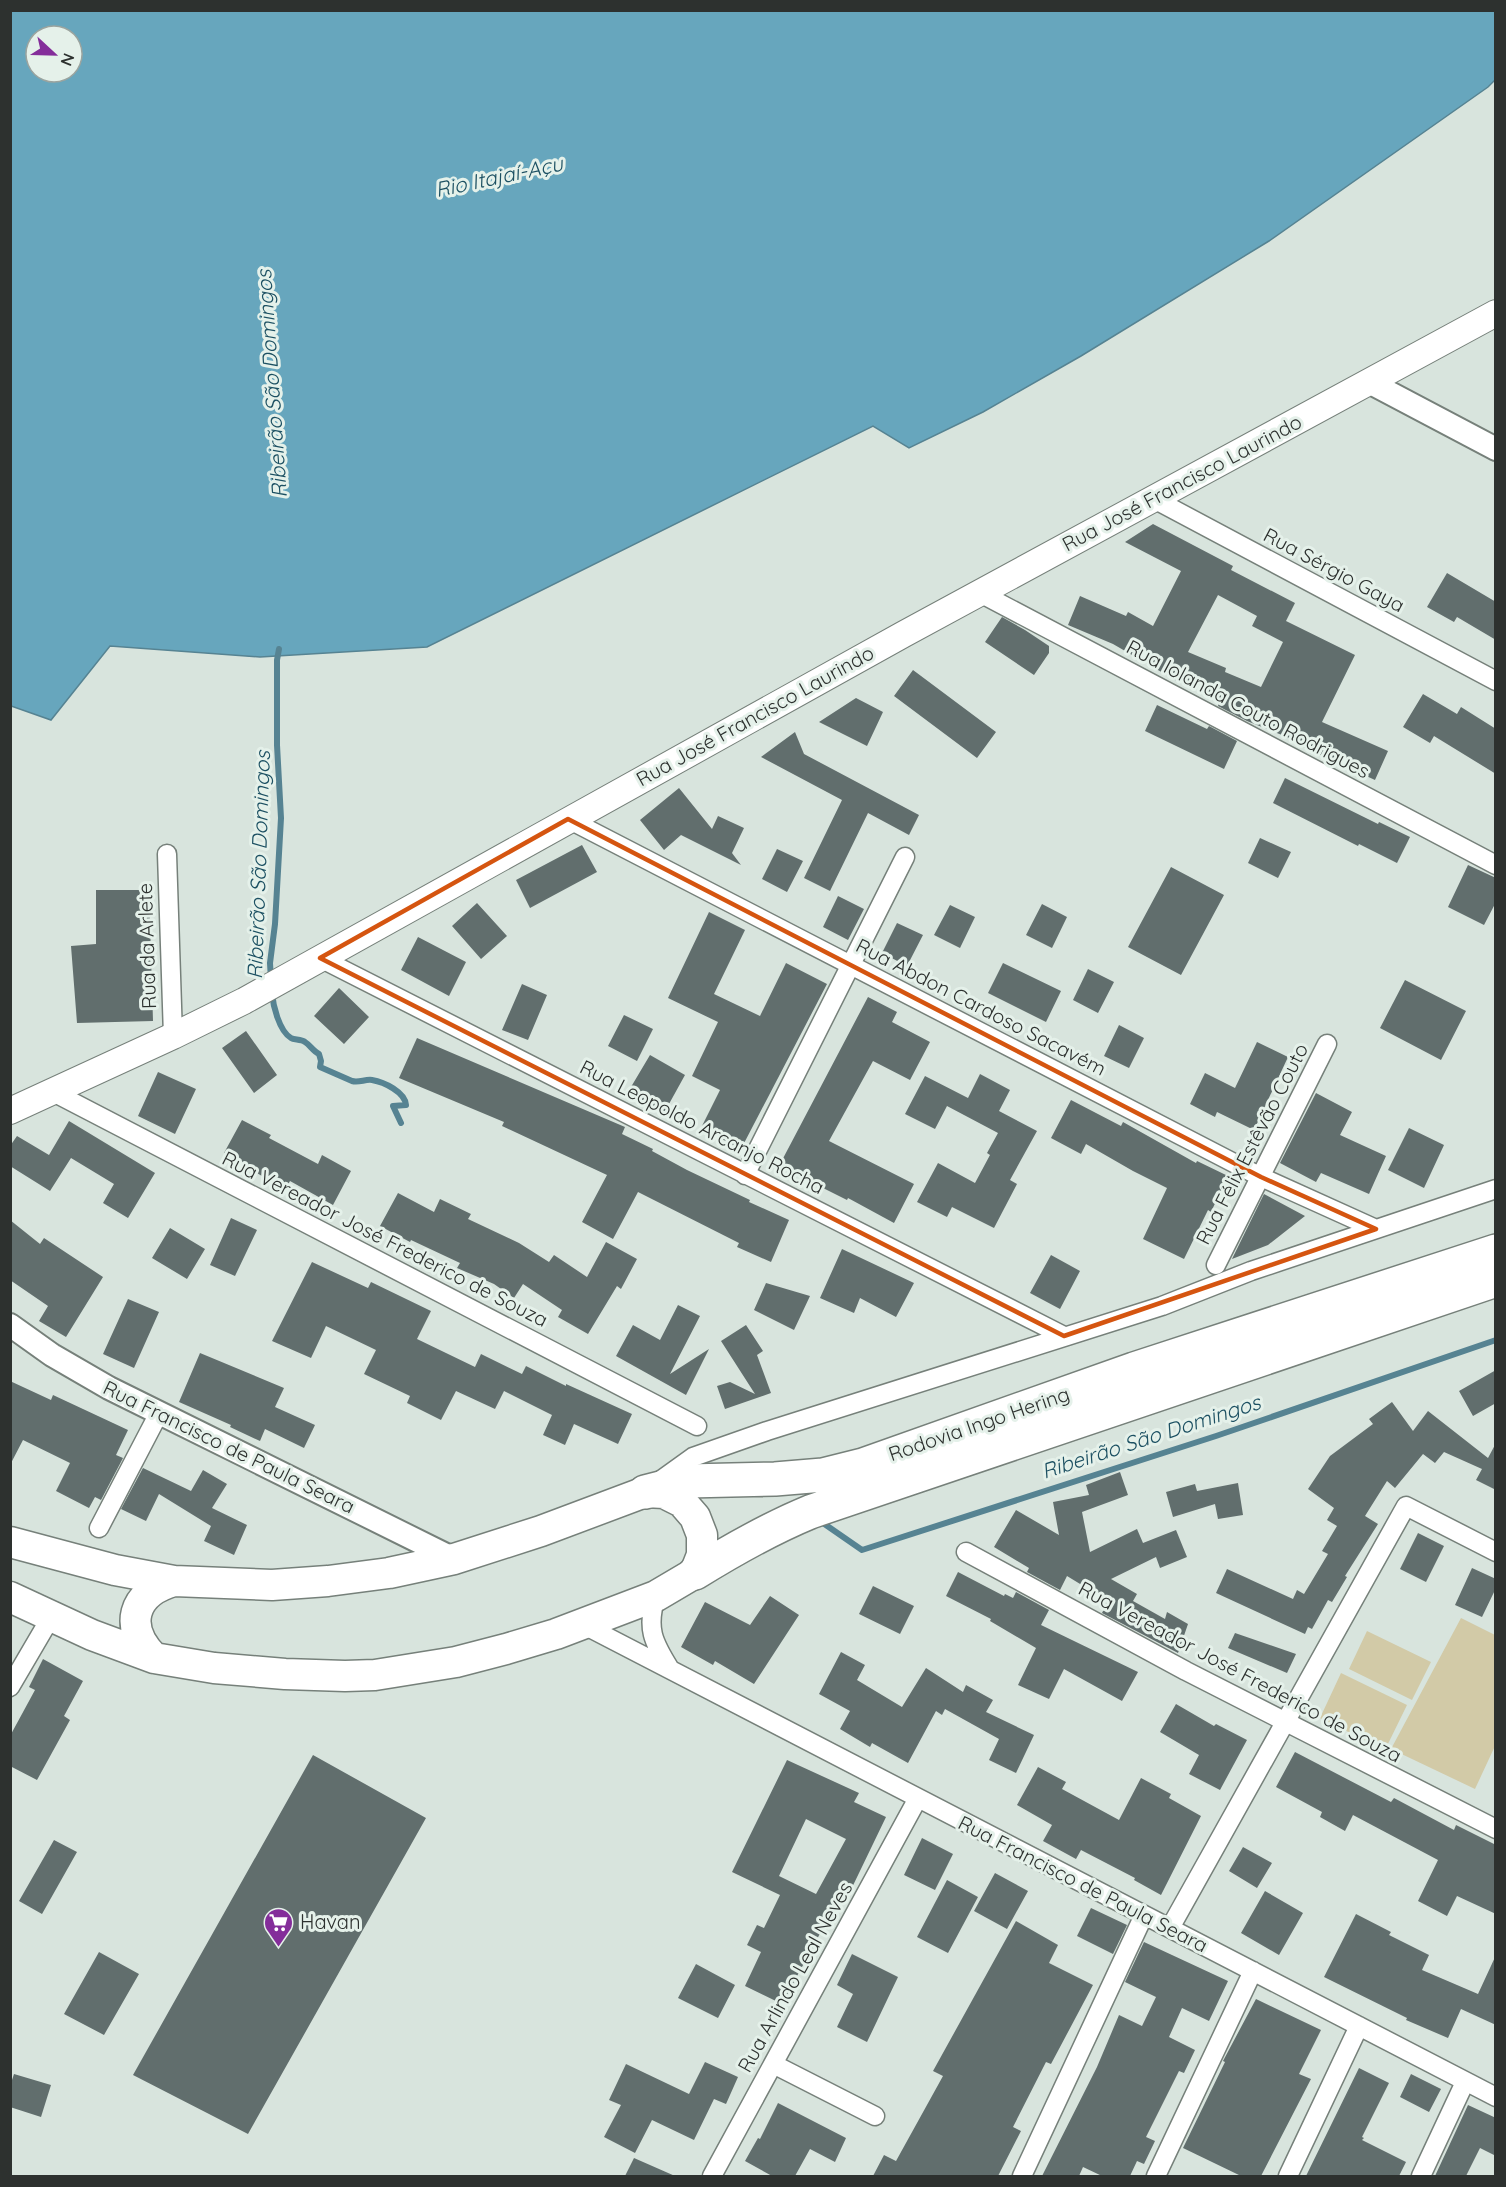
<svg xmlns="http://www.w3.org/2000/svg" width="1506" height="2187" font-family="Quicksand,sans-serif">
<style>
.green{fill:#d2caa7}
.water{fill:#67a6bd;stroke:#568392;stroke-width:1.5;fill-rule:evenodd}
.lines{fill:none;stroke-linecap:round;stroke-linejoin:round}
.stream{stroke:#568392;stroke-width:6}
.building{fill:#616e6d;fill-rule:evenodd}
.minor-casing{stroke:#76807a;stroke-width:21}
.tertiary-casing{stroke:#76807a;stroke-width:26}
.secondary-casing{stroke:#76807a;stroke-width:28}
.trunk-casing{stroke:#76807a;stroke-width:33}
.motorway-casing{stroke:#76807a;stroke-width:36}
.minor{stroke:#fff;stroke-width:18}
.tertiary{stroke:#fff;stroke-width:22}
.secondary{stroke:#fff;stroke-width:26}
.trunk{stroke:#fff;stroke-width:30}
.motorway{stroke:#fff;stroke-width:33}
.marked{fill:none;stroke:#d55510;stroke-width:4.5;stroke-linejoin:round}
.labels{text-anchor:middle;stroke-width:6;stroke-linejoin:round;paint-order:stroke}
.street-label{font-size:20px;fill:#2d312f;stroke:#e5f1ea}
.poi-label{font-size:20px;fill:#2d312f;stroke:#e5f1ea;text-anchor:start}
.water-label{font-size:21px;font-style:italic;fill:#1c5062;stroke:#e5f1ea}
</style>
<rect width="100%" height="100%" fill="#d8e4dd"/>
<!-- green -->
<path class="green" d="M1461,1618L1495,1635V1746L1475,1789L1391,1749Z
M1367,1631L1431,1662L1412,1700L1349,1669Z
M1341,1673L1407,1705L1385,1750L1320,1718Z"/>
<!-- water -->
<path class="water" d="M11,10H1495L1496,79L1488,87L1269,241L1081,356L983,412L909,448L873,426L427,647L260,657L110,646L51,720L11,706ZM36,36H72V72H36Z"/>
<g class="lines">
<!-- stream -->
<path class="stream" d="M271,980L270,963L275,924L281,818L277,745V660L279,649
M272,993C273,1005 279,1031 291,1038C294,1040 301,1039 305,1042C310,1045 313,1051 319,1054L321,1061L320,1067L352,1081C359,1083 365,1079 372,1080C384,1082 405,1092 406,1105L393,1106L401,1123
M823,1523L862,1550L1216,1436L1496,1340"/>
</g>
<!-- building -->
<path class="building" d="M1153,524L1233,566L1231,570L1295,603L1286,621L1355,655L1322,722L1388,751L1375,780L1301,746L1302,743L1247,721L1218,706L1220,700L1177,681L1113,644L1068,625L1080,596L1126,616L1128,612L1153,626L1181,571L1125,542ZM1218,595L1257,616L1252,626L1283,642L1261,687L1225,672L1226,668L1188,652Z
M1447,573L1496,602V640L1457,617L1454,622L1427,607Z
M1002,617L1025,630L1049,646V653L1034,675L985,642Z
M913,670L996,732L977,758L894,696Z
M1423,694L1457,714L1461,707L1496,729V774L1434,736L1430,743L1403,727Z
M856,698L883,712L867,746L819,722Z
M1157,705L1207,729L1209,726L1237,741L1224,769L1145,731Z
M795,732L804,754L919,815L909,835L868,813L830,891L804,878L842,800L761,757Z
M1285,778L1378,824L1379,822L1410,837L1397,863L1359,844L1358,846L1273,803Z
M679,788L712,829L718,816L744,828L732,853L741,865L681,835L664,850L640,820Z
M1260,838L1291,852L1278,878L1248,863Z
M582,845L597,872L530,908L516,880Z
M777,849L803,861L787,892L762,879Z
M1468,865L1496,878V902L1484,925L1448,907Z
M1171,867L1224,895L1181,975L1128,947Z
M96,890H149L153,1021L77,1023L71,946L96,944Z
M838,896L864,909L848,940L823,927Z
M477,903L507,936L481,959L452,926Z
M1042,904L1067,917L1052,948L1026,935Z
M950,905L975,917L960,948L934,935Z
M709,912L745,930L714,994L760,1016L786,963L827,984L741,1149L701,1128L720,1090L692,1076L718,1022L668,998Z
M897,923L923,935L907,966L882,953Z
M418,937L466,962L449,996L401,970Z
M1003,963L1061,991L1046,1022L988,993Z
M1088,969L1114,982L1098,1013L1073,1000Z
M1405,980L1466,1011L1441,1060L1380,1028Z
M522,984L547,995L528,1040L502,1030Z
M339,988L369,1017L344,1044L314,1016Z
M868,997L897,1012L892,1022L930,1042L910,1080L873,1061L829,1141L914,1184L894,1223L848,1198L847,1200L779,1166Z
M624,1015L653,1029L637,1061L608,1046Z
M1119,1025L1144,1038L1129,1068L1104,1056Z
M246,1031L277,1075L254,1093L222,1048Z
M417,1038L625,1127L622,1134L653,1149L652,1151L687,1170L750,1200L749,1202L789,1220L771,1262L737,1247L739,1243L638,1192L613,1239L582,1222L607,1175L502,1126L504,1122L399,1078Z
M1257,1042L1288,1057L1254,1130L1217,1112L1215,1117L1190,1104L1205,1073L1235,1088Z
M650,1055L685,1075L664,1113L628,1092Z
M158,1072L196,1089L175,1134L138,1116Z
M980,1074L1010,1090L999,1111L1037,1131L1010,1180L1017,1184L994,1228L952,1207L947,1217L917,1202L938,1163L975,1183L990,1155L987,1153L998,1133L947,1106L935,1129L905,1114L925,1076L968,1098Z
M1316,1093L1352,1112L1340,1135L1386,1156L1369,1194L1321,1173L1316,1182L1280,1163Z
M1071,1100L1121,1126L1123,1122L1196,1163L1197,1161L1228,1176L1211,1212L1208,1210L1184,1259L1143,1239L1167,1188L1133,1171L1086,1144L1081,1154L1051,1138Z
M242,1120L271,1135L269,1138L318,1164L322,1155L351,1171L333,1205L290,1181L285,1190L224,1153Z
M69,1121L155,1173L128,1218L103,1203L114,1184L71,1158L50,1191L10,1166V1146L17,1136L49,1155Z
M1409,1128L1444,1145L1424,1188L1388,1170Z
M398,1193L434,1212L440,1199L471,1214L468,1219L519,1243L549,1262L554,1255L587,1277L606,1242L637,1259L621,1289L617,1286L588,1334L558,1317L562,1310L523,1284L514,1298L494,1284L457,1268L460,1263L411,1240L410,1242L380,1226Z
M1264,1194L1305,1216L1268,1245L1232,1259Z
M231,1218L257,1230L235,1276L210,1265Z
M10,1220L40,1244L44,1238L103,1277L66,1337L39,1321L48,1306L10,1280Z
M170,1228L205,1249L187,1279L152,1258Z
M842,1249L914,1283L896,1317L860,1298L854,1313L820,1298Z
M1051,1255L1080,1271L1060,1309L1030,1293Z
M312,1262L368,1288L371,1282L431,1311L417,1339L475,1367L481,1354L522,1374L526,1366L566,1386V1384L632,1414L618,1444L574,1424L565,1445L543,1435L552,1415L504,1391L495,1409L456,1391L441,1420L407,1403L410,1396L364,1374L376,1350L326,1326L311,1358L272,1341Z
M766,1283L810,1296L794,1330L754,1310Z
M128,1299L159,1312L134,1368L103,1354Z
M678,1305L700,1316L670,1374L709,1349L686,1395L616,1356L633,1325L660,1340Z
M746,1325L763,1351L757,1355L771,1393L725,1409L717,1386L730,1382L755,1394L721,1341Z
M200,1353L284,1388L275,1407L315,1425L304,1448L265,1429L260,1441L230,1427L231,1425L179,1402Z
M1496,1370V1403L1473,1416L1459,1391Z
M10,1381L51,1400L53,1395L128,1430L116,1455L123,1458L101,1500L95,1497L89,1508L56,1491L70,1463L23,1440L10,1465Z
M1392,1402L1413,1431L1428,1411L1488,1458L1496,1443V1490L1476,1480L1482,1469L1444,1452L1435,1463L1423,1454L1395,1488L1387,1481L1365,1516L1378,1524L1345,1576L1347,1577L1332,1602L1328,1600L1312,1629L1308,1627L1305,1634L1216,1593L1227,1569L1293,1599L1297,1590L1304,1594L1328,1554L1322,1551L1337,1526L1327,1520L1334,1508L1308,1489L1330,1456L1373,1424L1369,1419Z
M143,1468L191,1491L203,1470L227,1484L212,1508L247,1525L234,1555L204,1541L211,1526L159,1494L146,1521L121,1509Z
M1120,1472L1128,1495L1082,1512L1090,1552L1137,1529L1143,1543L1176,1530L1187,1557L1160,1568L1156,1557L1111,1579L1137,1594L1133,1601L1165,1619L1167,1612L1188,1624L1178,1653L1102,1613L1108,1601L1067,1576L1060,1590L1027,1572L1029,1568L994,1547L1016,1510L1059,1535L1053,1502L1089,1495L1086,1485Z
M1238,1483L1243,1515L1218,1519L1215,1504L1173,1517L1166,1492L1195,1484L1197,1491Z
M1418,1533L1444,1546L1426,1582L1400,1569Z
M1472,1568L1496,1579V1588L1482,1617L1455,1605Z
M958,1572L1004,1596L1005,1594L1013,1598L1016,1592L1049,1610L1041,1625L1138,1672L1122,1701L1064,1669L1049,1699L1018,1685L1036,1648L990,1621L991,1619L946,1596Z
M873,1586L914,1606L900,1634L859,1614Z
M770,1596L799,1615L754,1684L715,1661L713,1665L681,1647L705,1602L750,1625Z
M1235,1633L1296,1654L1287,1673L1228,1648Z
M841,1652L865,1665L857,1680L902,1707L926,1668L963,1692L966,1685L993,1700L986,1712L1034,1735L1016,1773L989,1760L999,1739L945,1709L942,1715L936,1711L908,1763L872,1743L870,1747L840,1729L850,1711L819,1694Z
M43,1659L83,1681L64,1716L70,1720L37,1780L10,1766V1736L35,1690L29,1687Z
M1176,1704L1214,1726L1216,1724L1247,1740L1220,1790L1189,1774L1199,1755L1160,1732Z
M1295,1752L1391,1802L1394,1798L1454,1830L1456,1825L1496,1845V1914L1457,1896L1447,1916L1418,1901L1438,1860L1353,1815L1345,1831L1320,1817L1322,1812L1276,1787Z
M313,1755L426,1818L248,2134L133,2075Z
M787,1760L859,1793L854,1802L886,1817L846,1900L843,1898L827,1930L823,1928L782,2004L745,1986L761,1952L747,1945L757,1925L764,1928L780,1895L732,1872ZM806,1819L846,1839L816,1894L779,1876Z
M1038,1767L1066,1782L1062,1789L1119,1820L1141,1778L1171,1794L1169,1798L1201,1816L1161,1895L1134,1880L1135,1878L1081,1850L1076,1859L1043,1841L1052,1825L1017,1805Z
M922,1838L953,1854L935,1890L904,1875Z
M54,1840L77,1852L42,1914L19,1901Z
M1243,1847L1272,1863L1257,1888L1229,1871Z
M995,1873L1028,1891L1007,1929L974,1911Z
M947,1880L978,1897L948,1953L917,1937Z
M1265,1891L1303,1913L1279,1955L1241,1933Z
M1091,1908L1127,1925L1113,1954L1077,1936Z
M1356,1914L1391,1932L1389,1935L1429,1955L1422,1970L1478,1994L1496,1955V2025L1461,2009L1448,2038L1406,2020L1407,2018L1324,1977Z
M1016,1921L1058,1945L1049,1963L1093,1985L1051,2064L1046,2062L1013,2127L1021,2131L998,2176H873L884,2155L896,2161L943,2076L933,2071Z
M1144,1942L1228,1981L1209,2021L1182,2008L1169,2037L1195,2050L1184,2073L1179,2071L1146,2137L1155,2141L1144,2164L1137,2161L1130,2176H1102L1083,2167L1079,2176H1042L1097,2067L1119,2015L1142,2026L1156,1997L1125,1982Z
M99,1952L139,1974L104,2035L64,2014Z
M852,1954L898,1977L867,2042L837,2027L853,1994L837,1985Z
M696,1964L735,1985L718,2018L678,1998Z
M1256,1999L1321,2030L1299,2074L1311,2079L1261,2176H1241L1183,2148L1225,2062L1223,2061Z
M705,2062L738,2077L726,2104L714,2099L694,2140L652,2120L635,2153L604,2137L621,2105L609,2100L626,2064L689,2094Z
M1359,2068L1389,2083L1362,2137L1364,2138L1362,2140L1406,2162L1399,2176H1306Z
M14,2074L51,2085L41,2117L10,2107V2086Z
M1411,2074L1441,2089L1429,2112L1400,2097Z
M778,2103L846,2138L835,2162L810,2149L795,2176H772L745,2161L758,2138L760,2139Z
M1468,2105L1496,2118V2156L1480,2148L1466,2176H1435Z
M634,2158L675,2176H625Z"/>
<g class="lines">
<defs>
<path id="minor" d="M1152,498L1496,681
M980,593L1496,865
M568,819L1261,1177L1376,1229
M167,854L173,1036
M320,958L1064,1336
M53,1092L697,1426
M745,1175L905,857
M1216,1265L1327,1044
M661,1480L693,1457L767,1431L1162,1306L1251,1271L1496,1189
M99,1528L159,1413
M966,1552L1186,1671L1496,1829
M656,1596C646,1628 653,1642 670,1669
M582,1624L1496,2097
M10,1687L51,1617
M1170,1928L1406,1506L1496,1552
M773,2064L875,2116
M712,2176L918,1798
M1022,2176L1144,1915
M1156,2176L1253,1971
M1288,2176L1359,2026
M1421,2176L1465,2082"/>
<path id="tertiary" d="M1369,382L1496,449
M10,1325L52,1355L109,1388L454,1559"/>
<path id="secondary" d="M10,1111L173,1036L244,1001L904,634L1496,313"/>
<path id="trunk" d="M10,1542L115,1570L174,1581L272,1585L328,1581L389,1573L454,1559L541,1531L645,1492L664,1493L682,1502L695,1517L702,1535V1555L695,1573L656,1596L556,1634L506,1649L456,1662L375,1675L345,1676L285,1674L214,1668L154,1658L92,1635L10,1597
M154,1658C123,1627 132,1593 174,1581"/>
<path id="motorway" d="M645,1492L688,1481L775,1479L823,1475L863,1465L1134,1369L1496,1251
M695,1573C732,1550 769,1529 810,1512L1496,1280"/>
</defs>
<!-- minor casing -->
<use href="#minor" class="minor-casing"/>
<!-- tertiary casing -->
<use href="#tertiary" class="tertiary-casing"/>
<!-- secondary casing -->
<use href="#secondary" class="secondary-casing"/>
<!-- trunk casing -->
<use href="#trunk" class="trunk-casing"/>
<!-- motorway casing -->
<use href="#motorway" class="motorway-casing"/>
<!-- minor -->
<use href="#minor" class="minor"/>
<!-- tertiary -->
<use href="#tertiary" class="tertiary"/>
<!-- secondary -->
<use href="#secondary" class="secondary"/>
<!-- trunk -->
<use href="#trunk" class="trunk"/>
<!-- motorway -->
<use href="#motorway" class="motorway"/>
</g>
<!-- marked area -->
<path class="marked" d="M568,819L1261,1177L1376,1229L1064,1336L320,958Z"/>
<!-- icons -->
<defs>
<symbol id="supermarket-pin" viewBox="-11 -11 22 30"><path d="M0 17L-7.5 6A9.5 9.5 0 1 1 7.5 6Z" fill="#842d9a" stroke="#e5f1ea"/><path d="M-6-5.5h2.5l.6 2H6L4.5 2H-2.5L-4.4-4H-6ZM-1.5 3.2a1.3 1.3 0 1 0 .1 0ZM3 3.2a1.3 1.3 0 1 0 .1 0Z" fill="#fff"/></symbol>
</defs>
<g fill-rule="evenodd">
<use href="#supermarket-pin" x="262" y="1906" width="33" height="45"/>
</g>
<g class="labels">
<!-- street labels -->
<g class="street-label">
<text transform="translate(1182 483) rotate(-28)" y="7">Rua José Francisco Laurindo</text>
<text transform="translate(1334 570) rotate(28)" y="7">Rua Sérgio Gaya</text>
<text transform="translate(1248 709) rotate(28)" y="7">Rua Iolanda Couto Rodrigues</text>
<text transform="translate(755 716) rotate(-29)" y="7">Rua José Francisco Laurindo</text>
<text transform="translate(147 946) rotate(-92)" y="7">Rua da Arlete</text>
<text transform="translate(981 1007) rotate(27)" y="7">Rua Abdon Cardoso Sacavém</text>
<text transform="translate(702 1127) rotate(27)" y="7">Rua Leopoldo Arcanjo Rocha</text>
<text transform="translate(1252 1144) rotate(-63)" y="7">Rua Félix Estêvão Couto</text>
<text transform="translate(385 1239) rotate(27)" y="7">Rua Vereador José Frederico de Souza</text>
<text transform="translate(979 1424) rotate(-19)" y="7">Rodovia Ingo Hering</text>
<text transform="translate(229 1447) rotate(26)" y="7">Rua Francisco de Paula Seara</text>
<text transform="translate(1240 1672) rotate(28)" y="7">Rua Vereador José Frederico de Souza</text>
<text transform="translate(1083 1884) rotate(27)" y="7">Rua Francisco de Paula Seara</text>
<text transform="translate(795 1977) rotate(-61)" y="7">Rua Arlindo Leal Neves</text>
</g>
<!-- poi labels -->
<g class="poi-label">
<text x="300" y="1929">Havan</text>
</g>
<!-- water labels -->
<g class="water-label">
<text transform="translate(499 177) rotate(-12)" y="7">Rio Itajaí-Açu</text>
<text transform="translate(272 384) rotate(-94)" y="7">Ribeirão São Domingos</text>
<text transform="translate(259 865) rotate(-88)" y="7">Ribeirão São Domingos</text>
<text transform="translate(1151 1437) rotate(-18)" y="7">Ribeirão São Domingos</text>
</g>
</g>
<!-- border -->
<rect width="1506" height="2187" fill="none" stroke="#2d312f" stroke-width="24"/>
<!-- north arrow -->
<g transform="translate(54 54) rotate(112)"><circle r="28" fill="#e5f1ea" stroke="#9ba49f" stroke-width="1.5"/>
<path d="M0-4.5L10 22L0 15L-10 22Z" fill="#842d9a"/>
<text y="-9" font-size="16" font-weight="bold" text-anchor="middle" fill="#2d312f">N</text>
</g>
</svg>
